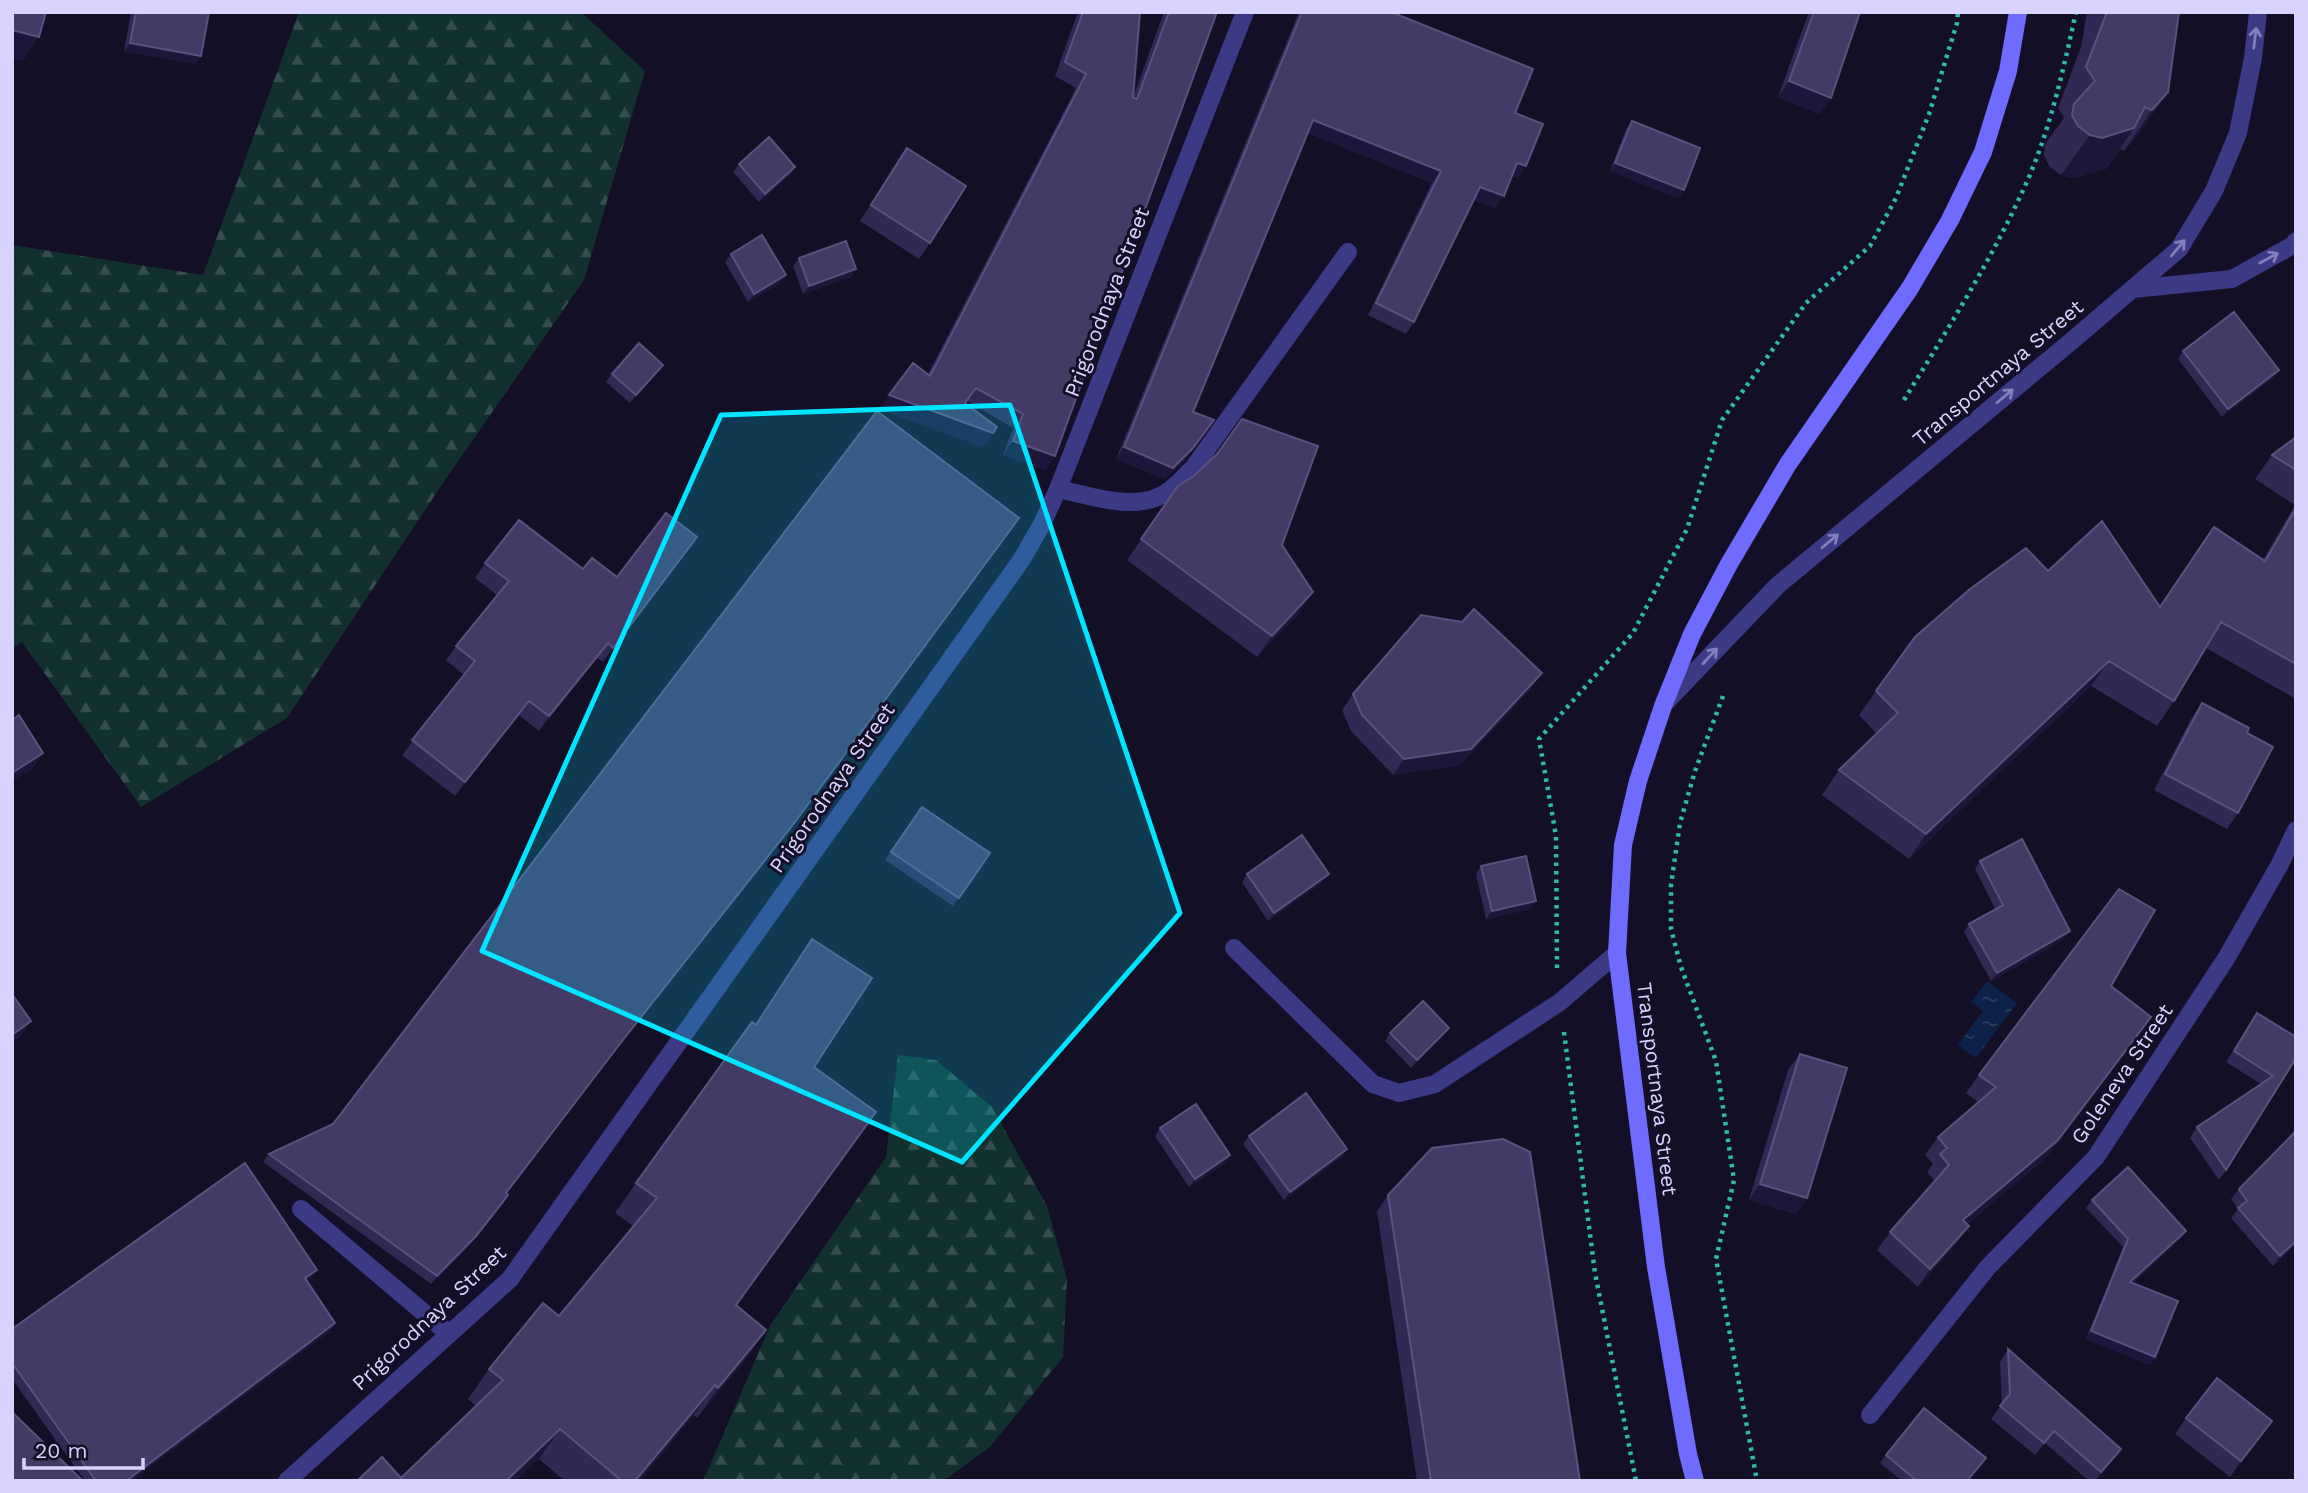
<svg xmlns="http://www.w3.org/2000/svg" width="2308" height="1493" font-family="'Work Sans',sans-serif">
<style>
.forest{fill:url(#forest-firs)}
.water{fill:url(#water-ripples)}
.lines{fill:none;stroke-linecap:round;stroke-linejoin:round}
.path{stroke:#2fb8b0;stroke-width:4.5;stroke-dasharray:3.5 5;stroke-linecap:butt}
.service{stroke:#3d3a85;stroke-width:18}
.minor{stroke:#3d3a85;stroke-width:18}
.secondary{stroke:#6f6bff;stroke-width:18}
.wall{fill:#312854}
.shaded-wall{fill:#1d163a}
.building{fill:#433a66;stroke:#5a527e;stroke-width:2}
.oneway{stroke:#837fbc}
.marked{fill:#00e5ff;fill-opacity:0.2;stroke:#00e5ff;stroke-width:5;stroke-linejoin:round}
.labels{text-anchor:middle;stroke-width:6;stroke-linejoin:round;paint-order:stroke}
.street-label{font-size:21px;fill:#d9d4ff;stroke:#130f26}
</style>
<defs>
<pattern id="forest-firs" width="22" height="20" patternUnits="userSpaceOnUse" patternTransform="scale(1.75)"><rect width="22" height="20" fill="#12302f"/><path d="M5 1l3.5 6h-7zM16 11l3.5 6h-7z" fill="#344d4e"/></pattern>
<pattern id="water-ripples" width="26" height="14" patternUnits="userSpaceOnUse" patternTransform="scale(1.75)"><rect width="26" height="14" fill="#0c2248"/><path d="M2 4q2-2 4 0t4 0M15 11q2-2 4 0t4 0" fill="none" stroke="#2f4163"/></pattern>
</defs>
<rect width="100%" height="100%" fill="#130f26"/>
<!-- forest -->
<path class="forest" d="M299,12H581L645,71L584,280L443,483L287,718L141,807L22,642L12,649V245L203,275Z
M898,1055L936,1060L992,1107L1047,1206L1067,1279L1063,1357L990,1447L943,1481H703L771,1324L886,1157Z"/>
<!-- water -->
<path class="water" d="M1987,981L2017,1003L1976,1058L1958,1045L1983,1011L1971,1002Z"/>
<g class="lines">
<!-- path -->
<path class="path" d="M1904,400C1947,330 1991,261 2025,186C2050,131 2063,71 2076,12
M1723,696L1695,771L1680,823L1671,885V929L1681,967L1716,1061L1734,1180L1716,1259L1757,1481
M1557,968L1556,836L1539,739L1633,633L1687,529L1722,420L1806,303L1870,246L1896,198L1929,114L1957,23L1958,12
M1564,1032L1595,1273L1636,1481"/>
<!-- service -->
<path class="service" d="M1058,489C1093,496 1139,514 1170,490C1179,483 1186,475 1194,467L1348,252
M1234,948L1373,1084L1399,1093L1435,1084L1560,1002L1617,953
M301,1209L448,1333"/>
<!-- minor -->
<path class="minor" d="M2133,289L2232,279L2293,245L2296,241
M1665,703L1778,585L2074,339L2179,249L2214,191L2238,133L2253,58L2258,12
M1870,1415L1988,1267L2096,1157L2227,957L2280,864L2296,830
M287,1481L510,1279L1022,559L1042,524L1058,489L1245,12"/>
<!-- secondary -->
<path class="secondary" d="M1695,1481L1688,1454L1656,1267L1617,953L1623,845L1638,781L1663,706L1692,634L1729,564L1788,464L1910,288L1950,220L1983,152L2008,71L2018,12"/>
</g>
<!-- wall -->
<path class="wall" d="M131,12H209L201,56L196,64L124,51Z
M1078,12H1140L1133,98L1164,12H1217L1046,470L1003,455L1013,428L967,401L965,403L993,433L983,447L879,409L928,374L1076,88L1055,76Z
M1299,12H1391L1515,113L1518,178L1512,176L1495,208L1474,200L1414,322L1406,334L1368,315L1432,183L1308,133L1193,412L1185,460L1165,479L1116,459Z
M1809,12H1860L1820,114L1778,97Z
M2087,12H2179L2168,92L2139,133L2124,151L2120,149L2106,169L2073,178L2061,175L2050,167L2044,156L2045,144L2064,118L2058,108L2081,47Z
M1632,121L1684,190L1678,198L1610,171L1626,129Z
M907,148L930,243L919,259L860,221Z
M739,164L795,167L790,175L759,202L733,172Z
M731,254L780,283L748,302L725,262Z
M799,258L856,269L851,277L803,294L793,266Z
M2183,351L2273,378L2222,417L2178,359Z
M663,365L630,403L606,382L612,374Z
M2296,437V699L2206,648L2174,701L2157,726L2091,686L1909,859L1822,795L1839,770L1877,734L1859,715L1915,637L2048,571L2160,607L2263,560L2295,505L2255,479L2272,455Z
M1178,486L1282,545L1313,592L1299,613L1257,657L1127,560Z
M697,537L603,662L597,658L539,731L519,715L455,796L402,755L464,675L446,660L456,646L497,595L475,578L485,563L583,569L617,577Z
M1531,689L1460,765L1393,775L1351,731L1342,710L1353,694Z
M2202,703L2247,733L2238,813L2227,829L2154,790L2191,719Z
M922,807L990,853L953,906L885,860Z
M790,831L613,1053L506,1194L508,1195L503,1204L470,1245L431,1284L263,1162L269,1154L333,1124Z
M1980,861L2064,939L1991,981L1964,932L1969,924L1995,909L1975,869Z
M1481,866L1530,909L1486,919L1476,874Z
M1247,874L1323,882L1268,921L1242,882Z
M812,939L814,1067L876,1112L737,1305L766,1330L745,1360L697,1418L694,1415L639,1481H565L539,1459L401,1478L476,1406L468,1399L489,1369L559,1316L633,1226L615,1213L636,1183L755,1024Z
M2111,986L2151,1017L2045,1159L1967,1224L1969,1226L1956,1244L1918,1287L1877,1250L1890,1232L1935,1181L1927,1172L1933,1164L1925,1155L1938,1137L1978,1102L1966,1093L1979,1075Z
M2257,1013L2296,1037L2226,1170L2219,1180L2190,1138L2197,1127L2261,1084L2226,1062Z
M1390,1033L1443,1036L1411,1068L1385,1041Z
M1800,1054L1807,1198L1796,1214L1749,1200L1788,1070Z
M1160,1128L1225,1163L1189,1187L1155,1136Z
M2296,1131V1245L2273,1266L2231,1218L2238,1209L2231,1199L2239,1189Z
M1249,1136L1347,1149L1342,1157L1284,1200L1243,1144Z
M1388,1195L1580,1481H1417L1377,1211Z
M2092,1200L2186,1231L2180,1239L2133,1283L2155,1357L2150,1365L2086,1339L2123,1247L2086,1208Z
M317,1270L311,1278L307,1281L335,1323L330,1331L131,1481H85L12,1379V1329Z
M2008,1349L2121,1449L2096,1481H2089L2045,1443L2035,1455L1991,1419L2002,1404L2000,1362Z
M2186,1418L2272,1421L2230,1477L2175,1434Z
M1886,1455L1986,1458L1968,1481H1902L1880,1463Z"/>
<!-- shaded-wall -->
<path class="shaded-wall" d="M12,30L39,37L23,61L12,58Z
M130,43L201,56L196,64L124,51Z
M1789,81L1831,98L1820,114L1778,97Z
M2168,92L2139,133L2124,151L2152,110Z
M1313,120L1441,171L1432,183L1305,132Z
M2134,128L2106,169L2073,178L2061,175L2090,135Z
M1517,163L1526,166L1518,178L1508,174Z
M1615,163L1684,190L1678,198L1610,171Z
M795,167L790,175L759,202L765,194Z
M1480,187L1504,196L1495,208L1472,199Z
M856,269L851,277L803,294L809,286Z
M786,275L780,283L748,302L754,294Z
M663,365L657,373L630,403L636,395Z
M2279,370L2273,378L2222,417L2228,409Z
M889,395L993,433L983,447L879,409Z
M1214,420L1185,460L1165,479L1116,459L1124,447Z
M1013,441L1055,456L1046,470L1003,455Z
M1019,518L790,831L613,1053Z
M697,537L687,551L603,662L613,648Z
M1313,592L1299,613L1257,657L1272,636Z
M608,643L597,658L539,731L549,716Z
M2109,661L2091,686L1909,859L1926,834Z
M1542,673L1531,689L1460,765L1393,775L1404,759Z
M529,701L519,715L455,796L465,782Z
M43,753L32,769L12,782V773Z
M1329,874L1323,882L1268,921L1274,913Z
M1536,901L1530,909L1486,919L1492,911Z
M2070,931L2064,939L1991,981L1997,973Z
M2151,1017L2045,1159L1950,1239L1963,1220Z
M31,1021L20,1037L12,1042V1035Z
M1449,1028L1443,1036L1411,1068L1417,1060Z
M1347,1149L1342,1157L1284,1200L1290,1192Z
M1230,1155L1225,1163L1189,1187L1195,1179Z
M1760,1184L1807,1198L1796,1214L1749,1200Z
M508,1195L470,1245L431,1284L437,1276Z
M1969,1226L1956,1244L1918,1287L1930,1269Z
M2186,1231L2180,1239L2125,1290L2130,1282Z
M2296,1241V1245L2273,1266L2280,1256Z
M317,1270L311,1278L299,1286L305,1278Z
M335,1323L330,1331L131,1481H126Z
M766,1330L745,1360L697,1418L718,1388Z
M2091,1331L2155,1357L2150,1365L2086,1339Z
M715,1385L694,1415L639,1481H635Z
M2272,1421L2261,1436L2230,1477L2241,1461Z
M560,1429L539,1459L516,1481H506Z
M2121,1449L2113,1461L2095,1481L2101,1472Z"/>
<!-- building -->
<path class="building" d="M12,12H46L39,37L12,30Z
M136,12H209L201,56L130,43Z
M1083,12H1140L1133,98L1137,99L1169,12H1217L1055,456L1013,441L1023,414L976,388L965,403L997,427L993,433L889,395L913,363L930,376L1086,74L1065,62Z
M1302,12H1391L1533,69L1515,113L1543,124L1526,166L1517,163L1504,196L1480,187L1414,322L1376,303L1441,171L1313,120L1193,412L1214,420L1193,448L1173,468L1124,447Z
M1814,12H1860L1831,98L1789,81Z
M2107,12H2179L2168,92L2152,110L2145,107L2134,128L2102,138L2090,135L2078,126L2072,115L2074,104L2095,81L2086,67Z
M1632,121L1700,148L1684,190L1615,163Z
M769,137L795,167L765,194L739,164Z
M907,148L966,186L930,243L871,205Z
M762,235L786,275L754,294L731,254Z
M846,241L856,269L809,286L799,258Z
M2234,312L2279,370L2228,409L2183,351Z
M639,343L663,365L636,395L612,374Z
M877,411L1019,518L795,822L619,1045L506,1193L508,1195L476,1236L437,1276L269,1154L333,1124Z
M1242,419L1318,446L1282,545L1313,592L1272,636L1141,539L1178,486L1195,475L1217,454Z
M2296,437V470L2272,455Z
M2296,508V664L2221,622L2174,701L2109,661L1926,834L1839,770L1898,713L1876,691L1915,637L1970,589L2026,548L2048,571L2102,521L2160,607L2214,527L2265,561Z
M666,513L697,537L613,648L608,643L549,716L529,701L465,782L412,740L475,661L456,646L509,581L485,563L519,520L583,569L592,558L617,577Z
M1474,609L1542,673L1471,749L1404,759L1362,715L1353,694L1421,615L1462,622Z
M2202,703L2249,728L2247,733L2273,747L2238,813L2165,774Z
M19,715L43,753L12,773V720Z
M922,807L990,853L959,898L891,852Z
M1302,835L1329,874L1274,913L1247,874Z
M2022,839L2070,931L1997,973L1969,924L2003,905L1980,861Z
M1526,856L1536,901L1492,911L1481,866Z
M2119,889L2155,910L2111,986L2151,1017L2058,1140L1963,1220L1969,1226L1930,1269L1890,1232L1949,1165L1940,1154L1947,1148L1938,1137L1996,1087L1979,1075Z
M812,939L872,978L814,1067L876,1112L736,1305L766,1330L718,1388L715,1385L635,1481H622L560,1429L506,1481H357L382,1457L401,1478L503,1380L489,1369L543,1303L559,1316L657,1198L636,1183L752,1022L756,1025Z
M12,994L31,1021L12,1035Z
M1423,1001L1449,1028L1417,1060L1390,1033Z
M2257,1013L2296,1037V1058L2226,1170L2197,1127L2273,1076L2234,1051Z
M1800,1054L1847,1068L1807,1198L1760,1184Z
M1306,1093L1347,1149L1290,1192L1249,1136Z
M1196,1104L1230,1155L1195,1179L1160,1128Z
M2296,1131V1241L2280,1256L2238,1208L2247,1201L2239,1189Z
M1503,1139L1530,1152L1580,1481H1431L1388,1195L1432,1148Z
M245,1163L317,1270L305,1278L335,1323L126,1481H96L12,1363V1329Z
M2128,1167L2186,1231L2130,1282L2178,1301L2155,1357L2091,1331L2128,1239L2092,1200Z
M2008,1349L2121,1449L2101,1472L2054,1431L2044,1443L2000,1406L2010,1394Z
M2217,1378L2272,1421L2241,1461L2186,1418Z
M1924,1408L1986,1458L1967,1481H1917L1886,1455Z
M12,1412L83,1481H12Z"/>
<!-- one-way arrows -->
<defs><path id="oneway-shaft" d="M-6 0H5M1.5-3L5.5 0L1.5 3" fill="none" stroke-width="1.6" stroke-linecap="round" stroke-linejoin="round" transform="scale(1.75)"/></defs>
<g class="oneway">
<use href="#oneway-shaft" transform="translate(2255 38) rotate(-83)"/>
<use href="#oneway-shaft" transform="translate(2178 248) rotate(-50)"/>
<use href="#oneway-shaft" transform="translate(2269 258) rotate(-29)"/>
<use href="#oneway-shaft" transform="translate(2005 396) rotate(-40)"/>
<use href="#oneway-shaft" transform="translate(1830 541) rotate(-40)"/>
<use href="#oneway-shaft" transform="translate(1710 656) rotate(-47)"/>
</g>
<!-- marked area -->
<path class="marked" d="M1010,405L1180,913L962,1162L482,951L721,415Z"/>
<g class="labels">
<!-- street labels -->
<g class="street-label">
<text transform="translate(1107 302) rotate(-69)" y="7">Prigorodnaya Street</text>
<text transform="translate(1998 373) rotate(-40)" y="7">Transportnaya Street</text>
<text transform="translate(832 788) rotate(-55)" y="7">Prigorodnaya Street</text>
<text transform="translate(2122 1074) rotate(-56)" y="7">Goleneva Street</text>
<text transform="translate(1657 1089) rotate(83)" y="7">Transportnaya Street</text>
<text transform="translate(429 1318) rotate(-43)" y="7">Prigorodnaya Street</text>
</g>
</g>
<!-- border -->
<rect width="2308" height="1493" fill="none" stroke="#d9d4ff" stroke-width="28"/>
<!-- scale -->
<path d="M24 1458v10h119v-10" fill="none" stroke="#d9d4ff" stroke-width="3.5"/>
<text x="35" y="1458" font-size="21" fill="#d9d4ff" stroke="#130f26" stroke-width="5" paint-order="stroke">20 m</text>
</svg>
